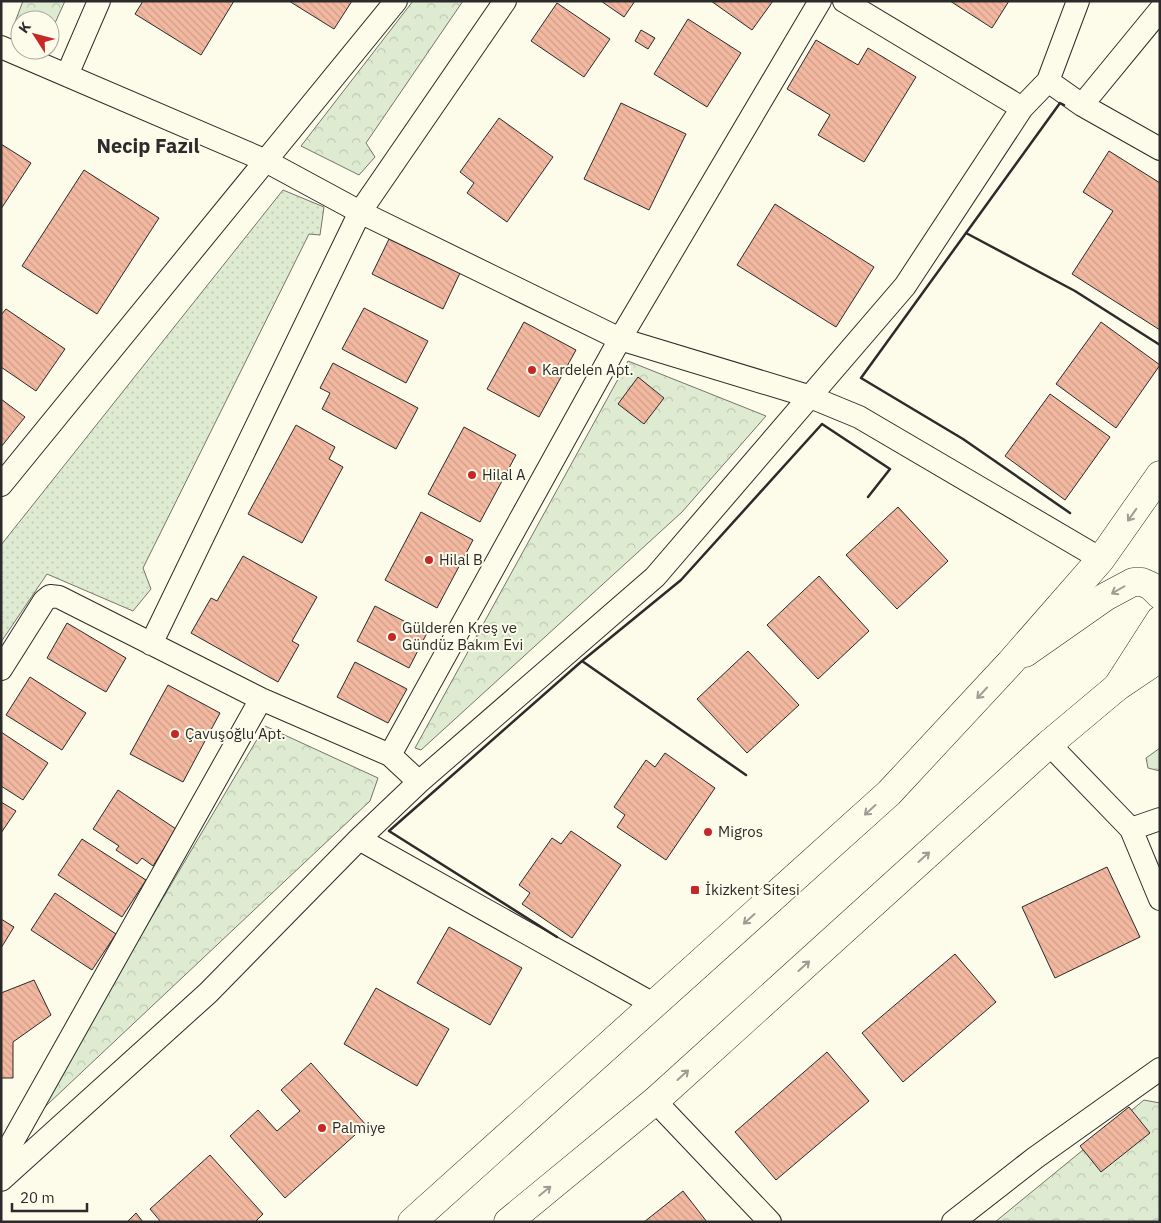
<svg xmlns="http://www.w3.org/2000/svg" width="1161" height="1223" font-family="'IBM Plex Sans',sans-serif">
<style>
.grass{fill:url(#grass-dots);stroke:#74746e}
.park{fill:url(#park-crowns);stroke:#74746e}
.building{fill:url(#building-back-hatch);stroke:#2b2b2b}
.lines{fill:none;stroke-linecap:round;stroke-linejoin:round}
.street-casing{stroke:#2b2b2b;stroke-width:24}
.secondary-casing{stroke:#2b2b2b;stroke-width:29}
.primary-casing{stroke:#2b2b2b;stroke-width:29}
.street{stroke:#fdfbea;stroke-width:22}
.secondary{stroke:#fdfbea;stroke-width:28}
.primary{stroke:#fdfbea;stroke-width:28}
.wall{stroke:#2b2b2b;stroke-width:2.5}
.oneway{stroke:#9e9d94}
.poi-dot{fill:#c62828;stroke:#fdfbea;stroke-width:2}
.labels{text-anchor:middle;stroke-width:4;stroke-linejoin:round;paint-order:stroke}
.poi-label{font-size:15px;fill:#2b2b2b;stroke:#fdfbea;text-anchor:start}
.district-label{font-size:20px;font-weight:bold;fill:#2b2b2b;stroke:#fdfbea}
</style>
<defs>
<pattern id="grass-dots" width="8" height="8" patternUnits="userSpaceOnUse" patternTransform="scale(1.25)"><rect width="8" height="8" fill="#deebd1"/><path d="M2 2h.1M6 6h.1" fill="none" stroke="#bfcab4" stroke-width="1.8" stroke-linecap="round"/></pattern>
<pattern id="park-crowns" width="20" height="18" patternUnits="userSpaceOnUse" patternTransform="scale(1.25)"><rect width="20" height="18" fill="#deebd1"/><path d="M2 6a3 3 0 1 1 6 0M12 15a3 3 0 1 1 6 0" fill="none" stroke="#bfcab4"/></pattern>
<pattern id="building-back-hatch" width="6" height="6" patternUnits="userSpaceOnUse" patternTransform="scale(1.25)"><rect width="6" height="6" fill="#f2b8a0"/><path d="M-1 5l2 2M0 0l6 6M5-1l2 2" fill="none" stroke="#d09e8a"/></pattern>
</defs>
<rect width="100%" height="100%" fill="#fdfbea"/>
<!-- grass -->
<path class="grass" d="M283,190L324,207L320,235L309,234L143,568L151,589L133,611L47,574L1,642V545Z"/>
<!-- park -->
<path class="park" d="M23,1H65L50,34V20H20V25L15,22Z
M413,1H463L366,143L375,157L359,175L301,146Z
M628,361L766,416L682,512L421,750L415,748Z
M265,726L378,778L370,801L32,1119Z
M1160,748V771L1148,768L1146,758Z
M1144,1100L1160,1103V1222H995Z"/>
<!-- building -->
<path class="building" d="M143,1H234L201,55L135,14Z
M289,1H352L334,29Z
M601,1H635L624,17Z
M711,1H773L752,30Z
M950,1H1009L992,28Z
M557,3L610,39L584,77L531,41Z
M688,19L741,53L707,107L654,74Z
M641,30L655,38L648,49L635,41Z
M816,40L858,65L868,48L916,77L864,162L818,135L830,115L787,89Z
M621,103L686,134L649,210L584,179Z
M499,118L553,157L507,222L467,193L474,183L460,172Z
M1,144L31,163L1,209Z
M1109,151L1160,183V330L1072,274L1113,211L1083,192Z
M84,170L159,218L97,314L22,266Z
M775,204L874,267L836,327L737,265Z
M389,239L460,273L443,309L372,274Z
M364,308L428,341L406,383L342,349Z
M6,309L65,349L36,391L1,367V315Z
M524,322L576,350L539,417L487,389Z
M1101,322L1160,365L1116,428L1056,384Z
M333,363L418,408L396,449L322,409L330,393L320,388Z
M638,377L664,398L644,424L618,404Z
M1050,394L1110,437L1065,500L1005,456Z
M1,399L25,417L1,447Z
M296,425L335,447L329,459L343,467L302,543L248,514Z
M464,427L516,455L480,522L428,494Z
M898,507L948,561L897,609L846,555Z
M421,512L473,540L437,608L385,580Z
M243,556L317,597L292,641L299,645L278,682L191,633L211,598L217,601Z
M819,576L869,631L818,679L767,625Z
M375,606L427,633L409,668L357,641Z
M67,623L126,658L106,692L47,658Z
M748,651L799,705L747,753L697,699Z
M355,662L407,689L388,723L337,697Z
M30,677L86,713L62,750L6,715Z
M168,685L220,713L183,782L130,754Z
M1,732L48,763L23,800L1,786Z
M665,753L715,788L666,860L617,827L625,815L614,807L646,760L655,767Z
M118,790L176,829L153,866L142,858L137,864L116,850L119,846L93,829Z
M1,802L16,811L1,833Z
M571,831L621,865L572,938L522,904L530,893L519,885L552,838L561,844Z
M82,839L146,880L122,917L58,875Z
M1107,867L1140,937L1055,978L1022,907Z
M55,893L116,934L92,970L31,930Z
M1,919L14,927L1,948Z
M449,927L522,968L490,1025L417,983Z
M955,954L996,1002L903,1082L862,1033Z
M34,980L51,1015L13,1042V1078H1V993Z
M376,988L449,1029L417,1086L344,1044Z
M827,1052L869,1101L776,1180L735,1132Z
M311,1063L366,1125L285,1198L230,1136L258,1110L277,1131L300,1111L281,1090Z
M1129,1107L1150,1133L1101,1172L1080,1146Z
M210,1155L263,1214L255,1222H161L150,1209Z
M683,1191L707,1222H644Z
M136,1213L143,1222H127Z"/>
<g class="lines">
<defs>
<path id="street" d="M844,1L1022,108
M1,47L264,160L360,212L620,339L808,396L859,417L1101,559
M67,75L99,1
M1048,81L1082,105L1160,149
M1082,105L1160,10
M1,485L396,1
M151,644L360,212L505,1
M1,669L44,601L50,596L59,597L261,699L390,755L419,782
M1049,744L1131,829L1160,899
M390,755L620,339L820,1
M1131,829L1160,819
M359,839L655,1005
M655,1101L770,1222
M1,1162L261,699
M1,1180L208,993L359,839L419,782L655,577L905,286L1022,108L1048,81L1078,1
M953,1222L1035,1158L1160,1069"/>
<path id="secondary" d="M1025,653L1105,597L1133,582H1142L1151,586L1160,595
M1117,687L1160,620"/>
<path id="primary" d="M412,1222L889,793L1010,663L1101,559L1160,475
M508,1222L655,1101L1049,744L1117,687L1160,658"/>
</defs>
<!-- street casing -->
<use href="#street" class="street-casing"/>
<!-- secondary casing -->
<use href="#secondary" class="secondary-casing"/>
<!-- primary casing -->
<use href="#primary" class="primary-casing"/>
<!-- street -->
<use href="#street" class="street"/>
<!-- secondary -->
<use href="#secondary" class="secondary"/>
<!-- primary -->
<use href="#primary" class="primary"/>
<!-- wall -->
<path class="wall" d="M966,233L1060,103L1064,105
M1070,513L963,439L861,378L966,233L1075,291L1160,345
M746,775L582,661L681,580L822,424L890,469L868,497
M557,937L389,831L582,661"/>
</g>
<!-- one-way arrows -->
<defs><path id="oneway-shaft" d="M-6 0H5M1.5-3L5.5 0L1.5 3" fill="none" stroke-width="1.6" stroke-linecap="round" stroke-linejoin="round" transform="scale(1.25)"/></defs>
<g class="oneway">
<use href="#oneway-shaft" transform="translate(1132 515) rotate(125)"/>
<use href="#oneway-shaft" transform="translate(1118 590) rotate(150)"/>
<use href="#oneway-shaft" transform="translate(982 693) rotate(133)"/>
<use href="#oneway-shaft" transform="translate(870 810) rotate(138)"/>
<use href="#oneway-shaft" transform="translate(924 857) rotate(-42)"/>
<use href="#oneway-shaft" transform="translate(749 919) rotate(138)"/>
<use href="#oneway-shaft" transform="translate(804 966) rotate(-42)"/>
<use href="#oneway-shaft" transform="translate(683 1075) rotate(-42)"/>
<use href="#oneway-shaft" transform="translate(545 1191) rotate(-39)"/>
</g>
<!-- markers -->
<g class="poi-dot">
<circle cx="532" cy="370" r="5"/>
<circle cx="472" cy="475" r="5"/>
<circle cx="429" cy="560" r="5"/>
<circle cx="392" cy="637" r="5"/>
<circle cx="175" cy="734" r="5"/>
<circle cx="708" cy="832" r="5"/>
<rect x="690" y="885" width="10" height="10" rx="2.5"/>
<circle cx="322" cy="1128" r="5"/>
</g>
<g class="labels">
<!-- poi labels -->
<g class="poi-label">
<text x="542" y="375">Kardelen Apt.</text>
<text x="482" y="480">Hilal A</text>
<text x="439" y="565">Hilal B</text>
<text x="402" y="633">Gülderen Kreş ve<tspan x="402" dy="17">Gündüz Bakım Evi</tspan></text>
<text x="185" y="739">Çavuşoğlu Apt.</text>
<text x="718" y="837">Migros</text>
<text x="705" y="895">İkizkent Sitesi</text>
<text x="332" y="1133">Palmiye</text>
</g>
<!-- district labels -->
<g class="district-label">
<text x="148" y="153">Necip Fazıl</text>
</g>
</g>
<!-- border -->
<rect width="1161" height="1223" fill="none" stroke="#2b2b2b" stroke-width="5"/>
<!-- north arrow -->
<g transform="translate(35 35) rotate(306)"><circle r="24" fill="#fdfbea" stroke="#a9a89e"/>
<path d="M0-4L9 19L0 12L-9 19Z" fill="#c62828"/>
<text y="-8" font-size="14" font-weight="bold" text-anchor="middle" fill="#2b2b2b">K</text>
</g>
<!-- scale -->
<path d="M12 1203v8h75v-8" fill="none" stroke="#2b2b2b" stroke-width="2.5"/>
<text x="20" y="1203" font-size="15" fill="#2b2b2b" stroke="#fdfbea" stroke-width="4" paint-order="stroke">20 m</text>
</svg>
